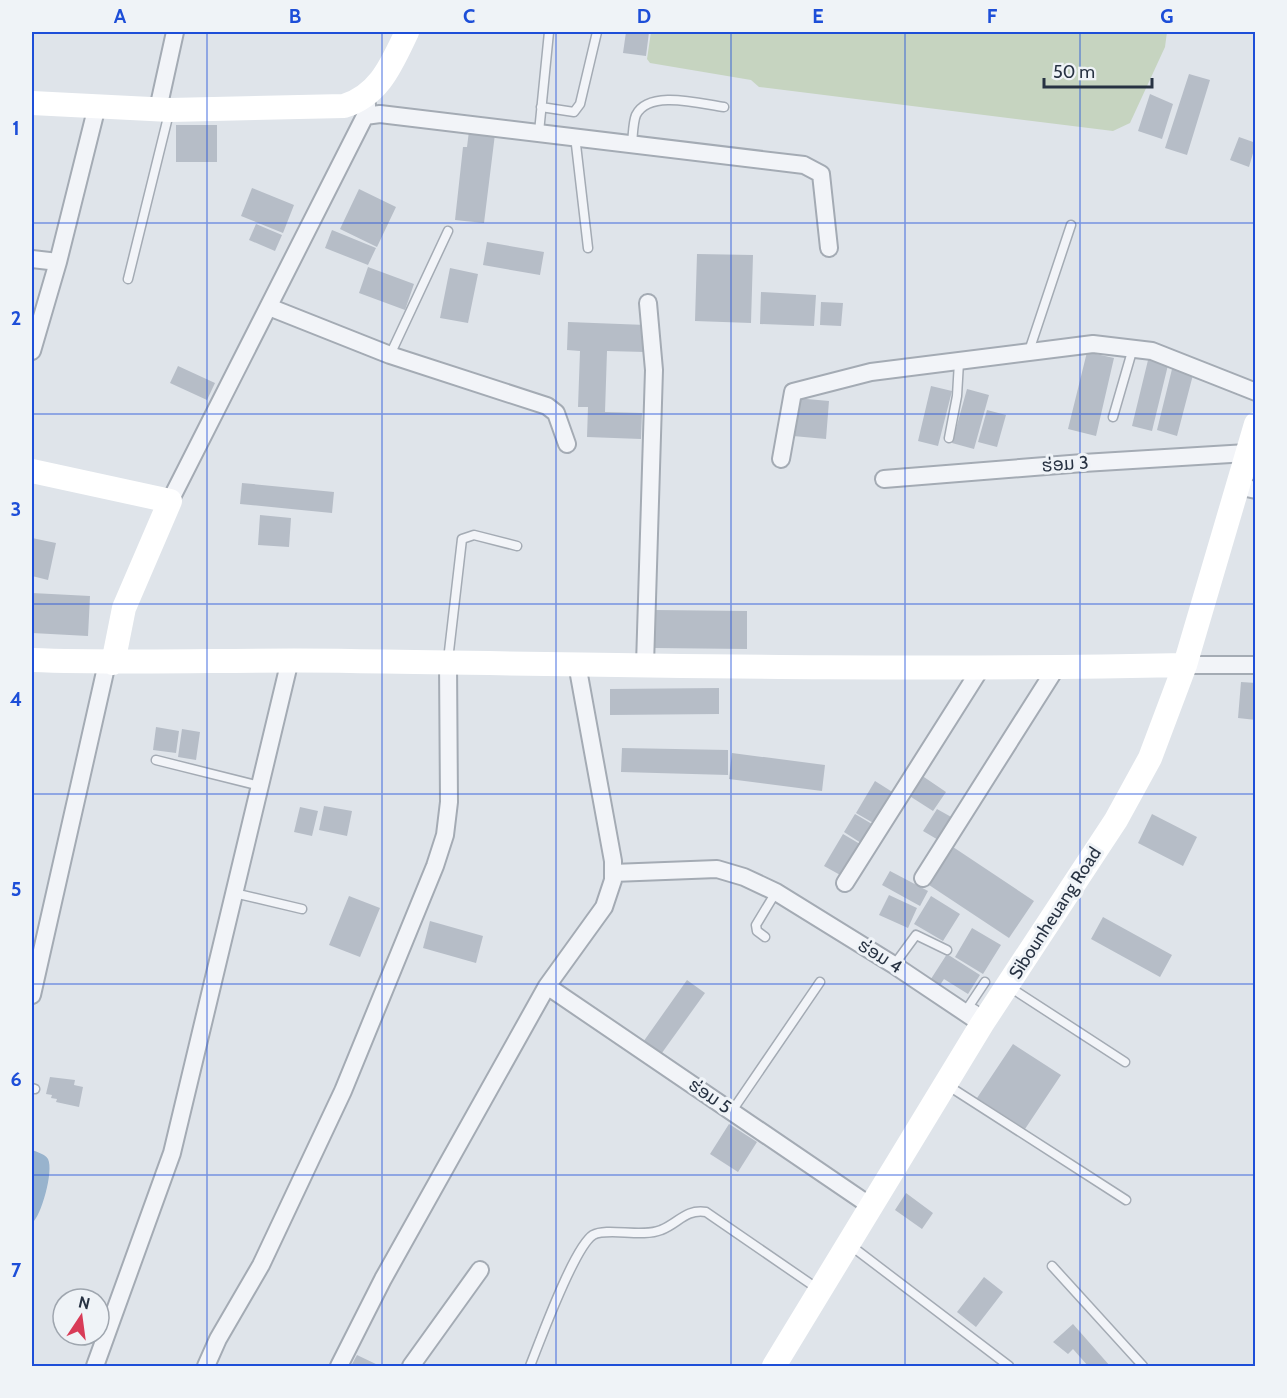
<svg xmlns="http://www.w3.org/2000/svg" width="1287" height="1398" font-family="Cabin,'Noto Sans Lao',sans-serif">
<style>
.green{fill:#c6d4c0}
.water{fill:#98b3cd}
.building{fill:#b6bdc7}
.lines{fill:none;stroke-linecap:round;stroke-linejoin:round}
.lane-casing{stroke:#a4abb4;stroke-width:11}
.street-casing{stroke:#a4abb4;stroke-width:20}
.lane{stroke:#f2f4f8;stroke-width:8}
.street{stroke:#f2f4f8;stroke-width:16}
.secondary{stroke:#fff;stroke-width:24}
.grid{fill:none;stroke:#1d4ed8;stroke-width:1.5;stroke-opacity:0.55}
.labels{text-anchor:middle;stroke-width:6;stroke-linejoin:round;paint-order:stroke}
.street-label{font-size:18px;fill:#273242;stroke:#eff3f7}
.neatline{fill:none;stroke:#1d4ed8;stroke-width:2}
.grid-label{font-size:20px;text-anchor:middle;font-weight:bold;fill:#1d4ed8}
</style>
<rect width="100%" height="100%" fill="#dfe4ea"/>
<!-- green -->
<path class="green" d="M651,32H1167L1165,47L1130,123L1113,131L759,87L751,80L650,63L647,59Z"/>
<!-- water -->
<path class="water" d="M32,1150C37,1152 45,1154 48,1159C54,1171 41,1217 32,1223Z"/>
<!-- building -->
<path class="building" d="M626,32H649L646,56L623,53Z
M1189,74L1210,80L1187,155L1165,148Z
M1150,94L1173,104L1162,139L1138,131Z
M176,125H217V162H176Z
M469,131L495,134L484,223L455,220L463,147H467Z
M1239,137L1256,143L1249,167L1230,160Z
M252,188L294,205L283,233L241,216Z
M359,189L396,207L377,247L340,229Z
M256,224L282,235L275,251L249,240Z
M332,230L376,248L368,265L325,248Z
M487,242L544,252L540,275L483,265Z
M697,254L753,255L751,323L695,321Z
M368,267L414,284L405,310L359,293Z
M450,268L478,274L468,323L440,318Z
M761,292L816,295L814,326L760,324Z
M821,302L843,303L841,326L820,325Z
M568,322L646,325L645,352L607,351L605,412L642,413L641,439L587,437L588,407H578L580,351L567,350Z
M1087,352L1114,358L1096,436L1068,429Z
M1149,356L1169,361L1152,431L1132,426Z
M1173,365L1194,371L1177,436L1157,430Z
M178,366L215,383L207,400L170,383Z
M931,386L952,391L938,446L918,441Z
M967,389L989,395L974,449L952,443Z
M796,398L829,401L826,439L793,436Z
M987,410L1006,415L997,447L978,442Z
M242,483L334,492L332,513L240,504Z
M260,515L291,518L289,547L258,545Z
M32,538L56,543L48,580L32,576Z
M32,593L90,596L88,636L32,633Z
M655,610L747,611V649L655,648Z
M1241,682L1256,683V720L1238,718Z
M719,688V714L610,715V689Z
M156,727L179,731L176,753L153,750Z
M182,729L200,732L196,760L178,757Z
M622,748L728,750V775L621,772Z
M732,753L825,765L822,791L729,779Z
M921,775L946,792L933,811L908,795Z
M875,781L894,793L875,824L856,813Z
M324,806L352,811L347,836L319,830Z
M300,807L318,811L312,836L294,832Z
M937,809L953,818L940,841L923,831Z
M855,814L872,824L861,843L844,832Z
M1152,814L1197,837L1183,866L1138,843Z
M843,834L860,844L842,876L824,866Z
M950,845L1034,901L1009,938L926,883Z
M890,871L928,891L920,906L882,885Z
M889,895L917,908L908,928L879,915Z
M349,896L380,908L360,957L329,945Z
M931,896L960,914L943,941L914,924Z
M1103,917L1172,955L1160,977L1091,939Z
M430,921L483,936L476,963L423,948Z
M972,928L1001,945L983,974L955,957Z
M947,954L980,975L968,994L944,979L938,988L929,982Z
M687,980L705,993L659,1057L641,1045Z
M1013,1044L1061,1075L1025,1129L977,1098Z
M50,1077L75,1080L74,1085L83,1087L79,1107L56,1102L57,1099L51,1098L52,1095L46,1094Z
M729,1124L757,1142L738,1172L710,1154Z
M906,1193L933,1213L922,1229L895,1210Z
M984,1277L1003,1292L976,1327L957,1312Z
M1073,1324L1110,1366H1088L1073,1349L1068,1354L1053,1342Z
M357,1355L380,1366H351Z"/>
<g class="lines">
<defs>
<path id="lane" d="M541,107L574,112L580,104L597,32
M539,132L549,32
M575,136L588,248
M632,143C633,135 633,122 636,115C649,89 701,104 724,107
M128,279L169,113
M1029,351L1071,225
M390,355L448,231
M1113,417L1133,348
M949,438L957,396L959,362
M448,660L462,539L474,535L517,546
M156,760L260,786
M234,893L302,909
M765,937L757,931L756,925L776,892
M894,965L916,935L947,950
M1008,986L1125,1062
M976,1010L969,1006L985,982
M947,1085L1126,1200
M32,1088L35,1089
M732,1111L820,982
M850,1245L1009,1366
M1052,1266L1143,1366
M530,1366C540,1341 574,1247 593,1235C607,1227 642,1238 661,1230C679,1223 685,1209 706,1212L818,1289"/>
<path id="street" d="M158,109L175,32
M365,116L380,114L804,165L821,174L829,248
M32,259L58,262
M269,307L390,355L547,406L556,413L567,444
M32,351L58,262L97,106
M781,459L793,392L871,372L1093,344L1152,351L1256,392
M884,479L1083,463L1247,453
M1237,486L1256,490
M170,501L365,116L367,105
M645,665L654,370L648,303
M1185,665H1256
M613,873L717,869L744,877L776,892L894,965L982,1024
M923,878L1056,668
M845,883L981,668
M547,986L872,1207
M32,995L107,663
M95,1366L172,1153L290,660
M206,1366L218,1339L261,1265L343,1091L435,866L445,835L449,802L448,662
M339,1366L383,1279L547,986L604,907L613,880V861L577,664
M411,1366L480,1270"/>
</defs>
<!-- lane casing -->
<use href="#lane" class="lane-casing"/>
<!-- street casing -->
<use href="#street" class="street-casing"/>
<!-- lane -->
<use href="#lane" class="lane"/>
<!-- street -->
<use href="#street" class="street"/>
<!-- secondary -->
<path class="secondary" d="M32,103L170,110L344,106C380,95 392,63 407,32
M32,471L170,501L124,608L113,663
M32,660C138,664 244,659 350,661C628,665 907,671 1185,665
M774,1366L982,1024L1116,820L1150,758L1185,665L1256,424"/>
</g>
<!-- grid -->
<path class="grid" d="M207,32V1366M382,32V1366M556,32V1366M731,32V1366M905,32V1366M1080,32V1366M32,223H1256M32,414H1256M32,604H1256M32,794H1256M32,984H1256M32,1175H1256"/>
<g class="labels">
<!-- street labels -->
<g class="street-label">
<text transform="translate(1065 464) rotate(-4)" y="6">ຮ່ອມ 3</text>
<text transform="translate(1055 913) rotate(-57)" y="6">Sibounheuang Road</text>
<text transform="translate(880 956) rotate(32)" y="6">ຮ່ອມ 4</text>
<text transform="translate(710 1096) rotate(34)" y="6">ຮ່ອມ 5</text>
</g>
</g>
<!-- border -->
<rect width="1287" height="1398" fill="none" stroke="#eff3f7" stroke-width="66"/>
<!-- north arrow -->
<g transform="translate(81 1317) rotate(13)"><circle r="28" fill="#eff3f7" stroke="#9fa6af" stroke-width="1.5"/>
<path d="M0-4.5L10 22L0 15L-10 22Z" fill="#d83b57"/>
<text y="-9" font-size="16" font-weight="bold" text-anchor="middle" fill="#273242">N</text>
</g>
<!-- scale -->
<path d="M1044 78v9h108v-9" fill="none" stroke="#273242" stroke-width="3"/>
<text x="1053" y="78" font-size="18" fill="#273242" stroke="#eff3f7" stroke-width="4.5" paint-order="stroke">50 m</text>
<rect x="33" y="33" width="1221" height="1332" class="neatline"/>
<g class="grid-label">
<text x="120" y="23">A</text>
<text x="295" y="23">B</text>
<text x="469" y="23">C</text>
<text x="644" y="23">D</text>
<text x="818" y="23">E</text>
<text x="992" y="23">F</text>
<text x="1167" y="23">G</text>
<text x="16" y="135">1</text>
<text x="16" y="325">2</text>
<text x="16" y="516">3</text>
<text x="16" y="706">4</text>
<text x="16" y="896">5</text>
<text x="16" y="1086">6</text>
<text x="16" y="1277">7</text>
</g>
</svg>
